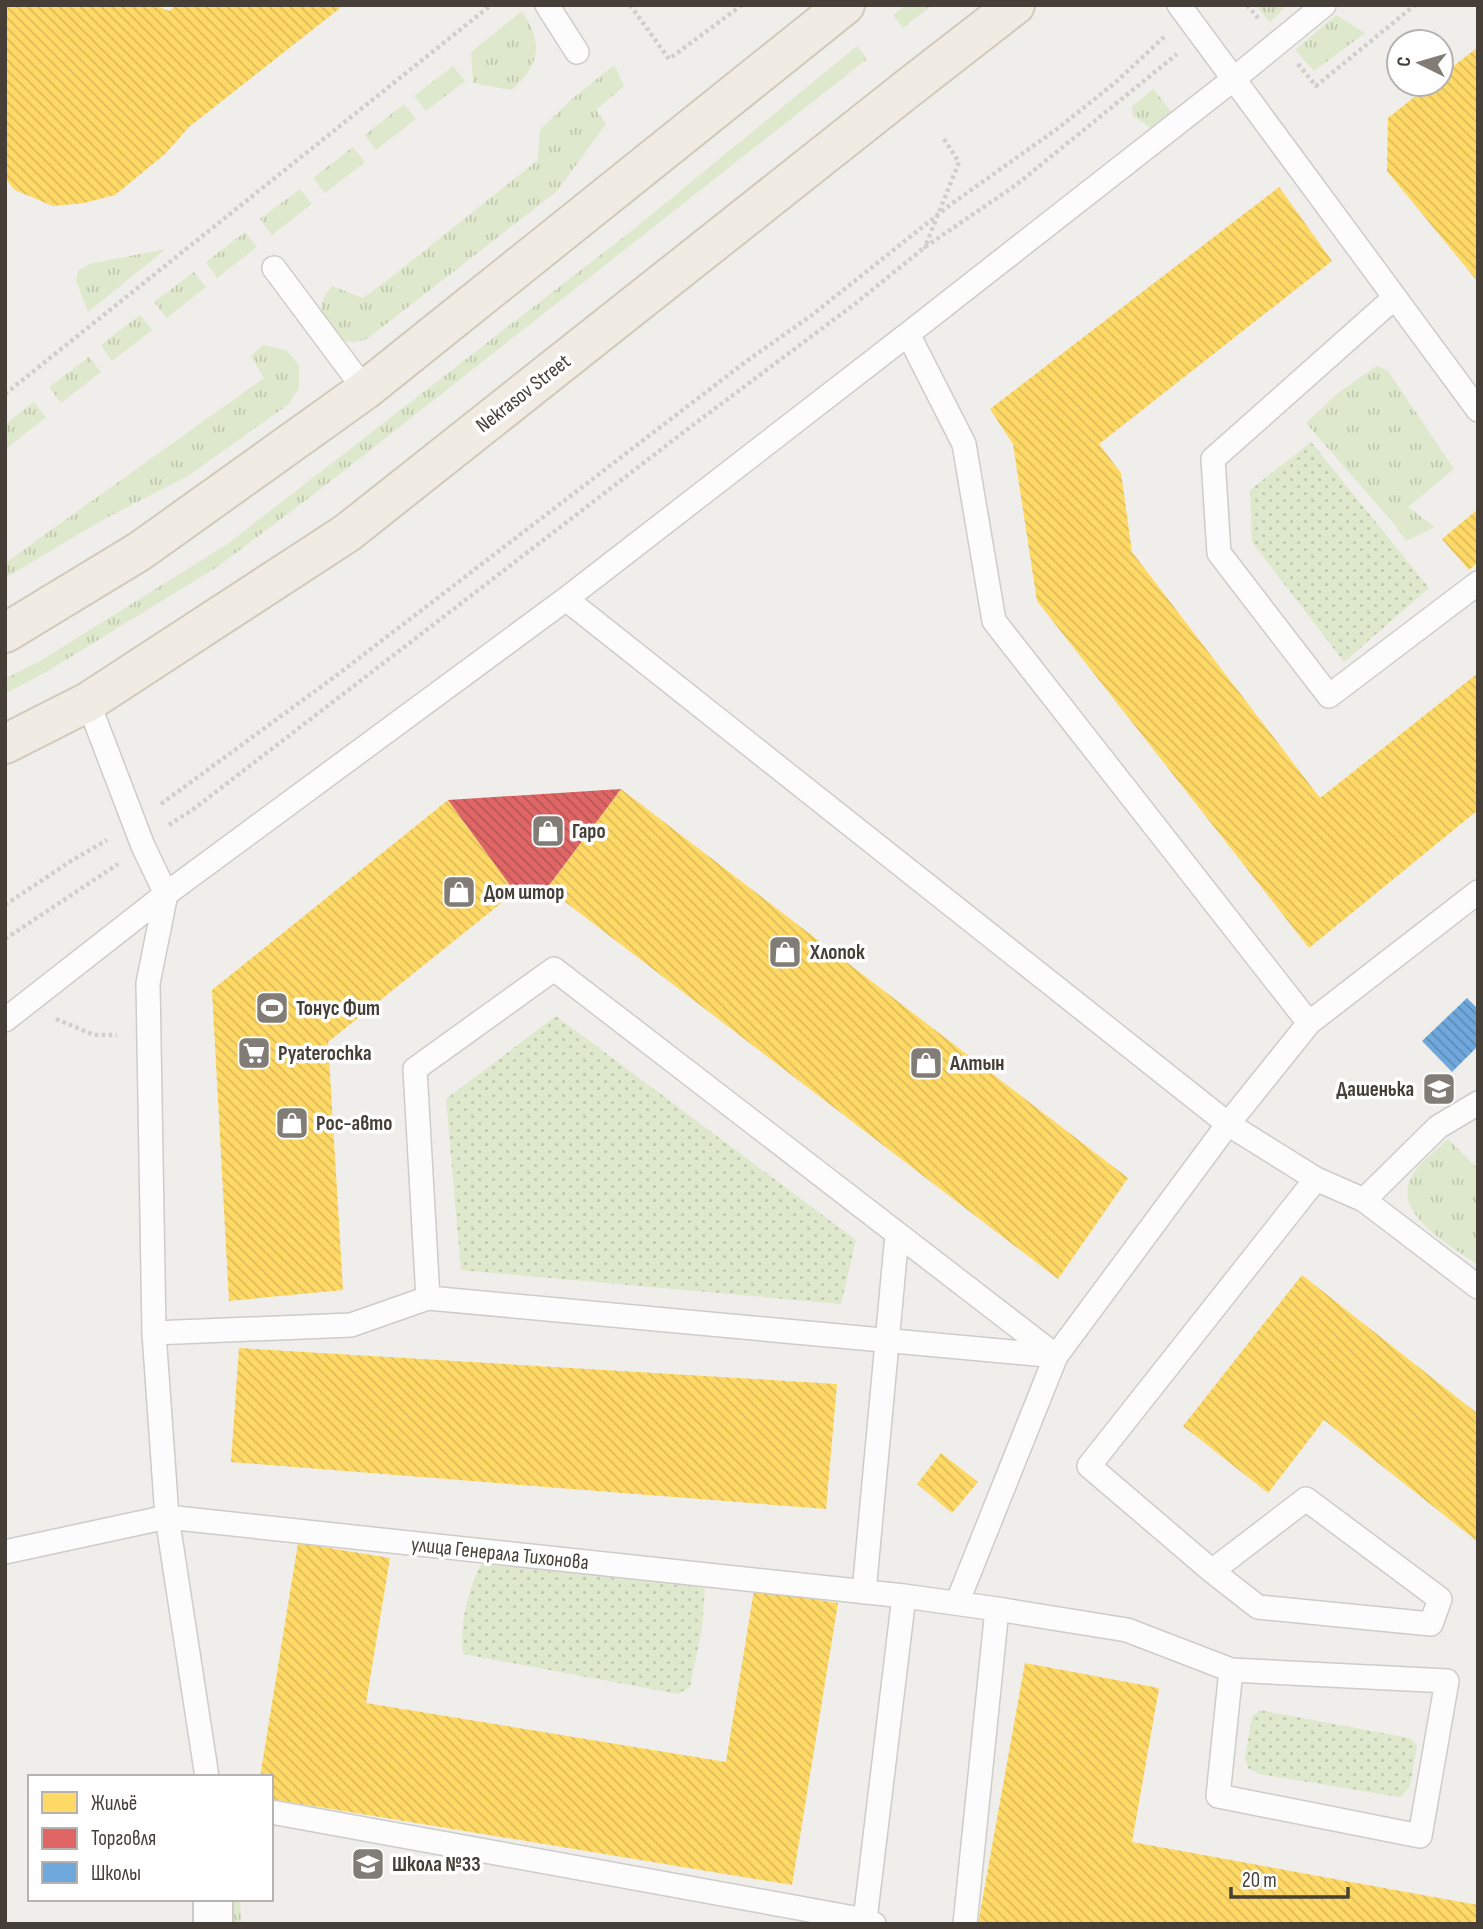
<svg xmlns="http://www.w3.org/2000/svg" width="1483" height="1929" font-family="'Sofia Sans Condensed',sans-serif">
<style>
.grass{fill:url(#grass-tufts)}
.park{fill:url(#park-dots)}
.homes{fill:url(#homes-back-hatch)}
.shops{fill:url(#shops-back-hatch)}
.schools{fill:url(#schools-back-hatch)}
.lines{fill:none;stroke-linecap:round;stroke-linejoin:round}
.lane-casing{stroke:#ceccc8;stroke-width:26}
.street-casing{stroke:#ceccc8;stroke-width:42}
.primary-casing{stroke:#d1c9ba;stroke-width:42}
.path{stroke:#d1cecb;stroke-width:4.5;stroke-dasharray:3.5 3.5;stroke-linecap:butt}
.lane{stroke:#fdfcfc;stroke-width:23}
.street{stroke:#fdfcfc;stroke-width:38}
.primary{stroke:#f0ece4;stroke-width:38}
.labels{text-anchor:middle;stroke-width:7;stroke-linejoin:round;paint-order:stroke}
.street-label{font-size:21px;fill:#453f37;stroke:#fff}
.poi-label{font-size:21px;font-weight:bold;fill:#453f37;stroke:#fff;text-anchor:start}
</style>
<defs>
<pattern id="grass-tufts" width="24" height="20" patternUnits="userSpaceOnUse" patternTransform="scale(1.75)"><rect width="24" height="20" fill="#dee8cc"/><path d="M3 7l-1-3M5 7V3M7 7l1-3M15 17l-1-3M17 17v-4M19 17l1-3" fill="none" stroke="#c0c8b0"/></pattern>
<pattern id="park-dots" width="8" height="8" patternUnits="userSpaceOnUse" patternTransform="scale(1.75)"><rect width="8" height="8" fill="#dee8cc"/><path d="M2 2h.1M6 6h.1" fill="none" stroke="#c0c8b0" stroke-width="1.8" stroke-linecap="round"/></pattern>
<pattern id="homes-back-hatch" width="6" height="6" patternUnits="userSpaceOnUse" patternTransform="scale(1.75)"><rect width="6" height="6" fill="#ffd966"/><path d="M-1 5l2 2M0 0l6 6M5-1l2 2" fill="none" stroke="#dcbb59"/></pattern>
<pattern id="shops-back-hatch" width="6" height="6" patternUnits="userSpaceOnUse" patternTransform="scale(1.75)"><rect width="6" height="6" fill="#e06666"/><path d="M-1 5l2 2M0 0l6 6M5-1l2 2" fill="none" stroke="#b75555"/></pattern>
<pattern id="schools-back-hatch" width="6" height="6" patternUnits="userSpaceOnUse" patternTransform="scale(1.75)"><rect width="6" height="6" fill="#6fa8dc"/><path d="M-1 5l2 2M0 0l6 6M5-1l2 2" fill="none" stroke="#5d8ab3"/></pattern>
</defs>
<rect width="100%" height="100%" fill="#f0eeea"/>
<!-- grass -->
<path class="grass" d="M906,5H932L903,28L893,15Z
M1255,5H1288L1270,22Z
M522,11C543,44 541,63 512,90L473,83L471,52Z
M1336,15L1365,33L1314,71L1295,50Z
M857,46L867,59L322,488L217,567L46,672L5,694V679L40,661L226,545L634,229Z
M614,65L624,86L596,110L606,124L557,191L367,339L354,342L336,340C322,318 313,309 332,286L363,298L390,278L538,160L540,130L573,98Z
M453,66L465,81L426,111L414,96Z
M1153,89L1173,114L1154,130L1133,116L1132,107Z
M404,104L416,119L376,150L365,135Z
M353,147L365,162L325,193L313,178Z
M300,189L312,204L272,235L260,219Z
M245,232L257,247L217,278L206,262Z
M166,249L88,312L76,280L78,271L89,264Z
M194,272L206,287L167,318L154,302Z
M140,315L152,330L112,361L101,345Z
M263,345L286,350L299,365V388L289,404L188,476L106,518L5,578V563L264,378L251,356Z
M89,357L101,372L61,403L49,387Z
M1377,366L1388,371L1454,469L1408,507L1435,527L1406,541L1394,524L1306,423L1338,393Z
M34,402L46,417L7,448L5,424Z
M1448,1139L1478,1169V1265C1452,1246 1388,1213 1413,1174C1421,1161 1437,1150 1448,1139Z
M223,1899H240L241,1924H224Z"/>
<!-- park -->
<path class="park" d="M1311,442L1429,588L1344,662L1252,542L1250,490Z
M556,1016L856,1240L841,1304L461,1270L446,1099Z
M481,1564L705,1588L702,1628L690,1687L678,1694L463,1654C459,1625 468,1590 481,1564Z
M1260,1710L1409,1738L1417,1745L1410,1787L1400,1797L1259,1774L1248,1768L1245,1759L1252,1716Z"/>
<!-- homes -->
<path class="homes" d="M5,5H155L169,11L177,5H344L189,127L165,154L115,195L84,203L53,206L15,190L5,178Z
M1478,47V282L1387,171L1388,118L1431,84H1441V76Z
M1279,187L1332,261L1099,444L1121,473L1132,552L1320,798L1478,673V810L1309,948L1037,601L1013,444L990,409Z
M1478,509V562L1469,570L1442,539Z
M621,789L1128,1178L1058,1279L547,888Z
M448,800L515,892L328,1042L343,1290L229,1301L212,990Z
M1302,1275L1478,1414V1542L1324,1420L1268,1493L1183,1426Z
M239,1348L837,1384L826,1509L231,1462Z
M941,1453L978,1482L952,1513L917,1484Z
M298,1543L390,1558L366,1703L726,1762L754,1590L838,1603L792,1885L271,1799V1777H260Z
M1025,1663L1159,1688L1132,1842L1478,1905V1924H978Z"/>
<!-- shops -->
<path class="shops" d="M621,789L547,888L515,892L448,800Z"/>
<!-- schools -->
<path class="schools" d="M1467,998L1478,1009V1046L1452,1072L1422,1041Z"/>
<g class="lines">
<defs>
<path id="lane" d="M547,5L577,52
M1179,5L1478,410
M274,268L365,390
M1393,299L1213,459L1219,553L1329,696L1478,583
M908,334L964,444L994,621L1309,1023
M566,599L1228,1124L1316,1179L1364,1200L1478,1287
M554,969L1056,1356L428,1298L415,1069Z
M5,1020L166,894L143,846L88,702
M1364,1200L1438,1127L1478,1103
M154,1333L351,1325L428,1298
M5,1552L167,1517L904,1596L997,1609L1127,1630L1231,1670L1218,1796L1420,1836L1447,1681L1231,1670
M1212,1571L1258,1607L1431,1624L1440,1599L1306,1499L1212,1571L1089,1466L1316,1179
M864,1592L897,1234
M957,1603L1056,1356L1228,1124L1309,1023L1478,892
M207,1777L167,1517L154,1333L148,983L166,894L566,599L908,334L1235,78L1324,5
M271,1812L865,1920L874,1924
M865,1920L904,1596
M965,1924L997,1609"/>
<path id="street" d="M213,1899V1924"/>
<path id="primary" d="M5,633L140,551L365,390L845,5
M5,744L88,702L347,533L907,89L1015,5"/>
</defs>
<!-- lane casing -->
<use href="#lane" class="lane-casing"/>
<!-- street casing -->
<use href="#street" class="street-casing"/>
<!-- primary casing -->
<use href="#primary" class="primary-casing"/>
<!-- path -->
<path class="path" d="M630,5L669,59L742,5
M1247,5L1258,18
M1298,64L1316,86L1415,5
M944,139L959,162L925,247L1016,185L1177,54
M5,394L491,5
M161,804L337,675L744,363L812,315L950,205L1057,129L1116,82L1165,36
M169,825L195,808L689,428L856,303L925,247
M5,905L71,861L107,840
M5,939L118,864
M56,1019L94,1035H117"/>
<!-- lane -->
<use href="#lane" class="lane"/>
<!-- street -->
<use href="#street" class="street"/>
<!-- primary -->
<use href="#primary" class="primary"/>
</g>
<!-- icons -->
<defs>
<symbol id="shop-square" viewBox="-11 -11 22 22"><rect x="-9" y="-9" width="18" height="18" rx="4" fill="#817c76" stroke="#fff"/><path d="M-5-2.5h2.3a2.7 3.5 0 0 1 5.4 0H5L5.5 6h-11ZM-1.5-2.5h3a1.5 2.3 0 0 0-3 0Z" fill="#fff"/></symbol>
<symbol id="stadium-square" viewBox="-11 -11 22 22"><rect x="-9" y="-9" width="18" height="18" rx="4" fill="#817c76" stroke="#fff"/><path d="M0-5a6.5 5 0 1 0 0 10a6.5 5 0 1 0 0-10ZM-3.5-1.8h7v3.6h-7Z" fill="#fff"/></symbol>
<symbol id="supermarket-square" viewBox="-11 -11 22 22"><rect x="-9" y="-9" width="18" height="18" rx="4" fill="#817c76" stroke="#fff"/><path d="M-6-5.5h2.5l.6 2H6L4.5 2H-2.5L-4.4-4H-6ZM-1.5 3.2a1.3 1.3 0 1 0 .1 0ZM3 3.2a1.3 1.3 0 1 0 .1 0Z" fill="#fff"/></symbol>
<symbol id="school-square" viewBox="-11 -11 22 22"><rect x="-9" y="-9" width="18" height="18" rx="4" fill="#817c76" stroke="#fff"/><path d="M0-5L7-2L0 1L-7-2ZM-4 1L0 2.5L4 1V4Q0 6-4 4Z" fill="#fff"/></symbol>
</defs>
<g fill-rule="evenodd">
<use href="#shop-square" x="529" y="812" width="38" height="38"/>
<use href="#shop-square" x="440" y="873" width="38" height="38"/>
<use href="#shop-square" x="766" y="933" width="38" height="38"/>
<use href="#stadium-square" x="253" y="989" width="38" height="38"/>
<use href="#supermarket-square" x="235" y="1034" width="38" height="38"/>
<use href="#shop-square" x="907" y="1044" width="38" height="38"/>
<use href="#school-square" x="1420" y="1070" width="38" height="38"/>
<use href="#shop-square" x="273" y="1104" width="38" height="38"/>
<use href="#school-square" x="349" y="1845" width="38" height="38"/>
</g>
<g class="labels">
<!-- street labels -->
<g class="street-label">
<text transform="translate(523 393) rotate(-38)" y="7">Nekrasov Street</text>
<text transform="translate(500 1553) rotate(6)" y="7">улица Генерала Тихонова</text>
</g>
<!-- poi labels -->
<g class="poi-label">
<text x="572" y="838">Гаро</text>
<text x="484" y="899">Дом штор</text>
<text x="810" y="959">Хлопок</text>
<text x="296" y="1015">Тонус Фит</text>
<text x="278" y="1060">Pyaterochka</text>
<text x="950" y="1070">Алтын</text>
<text x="1414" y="1096" text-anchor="end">Дашенька</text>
<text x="316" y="1130">Рос-авто</text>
<text x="392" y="1871">Школа №33</text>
</g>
</g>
<!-- border -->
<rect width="1483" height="1929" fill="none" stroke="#453f37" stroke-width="14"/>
<!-- legend -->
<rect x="28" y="1775" width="245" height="126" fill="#ffffff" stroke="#b5b2af" stroke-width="2"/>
<rect x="42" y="1792" width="35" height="21" fill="#ffd966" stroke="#b5b2af" stroke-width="2"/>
<text x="91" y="1810" font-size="21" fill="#453f37">Жильё</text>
<rect x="42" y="1828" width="35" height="21" fill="#e06666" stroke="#b5b2af" stroke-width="2"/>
<text x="91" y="1845" font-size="21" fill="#453f37">Торговля</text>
<rect x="42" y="1862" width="35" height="21" fill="#6fa8dc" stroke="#b5b2af" stroke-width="2"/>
<text x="91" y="1880" font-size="21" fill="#453f37">Школы</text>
<!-- north arrow -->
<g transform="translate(1420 63) rotate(275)"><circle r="33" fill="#ffffff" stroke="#b5b2af" stroke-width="2"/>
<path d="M0-5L12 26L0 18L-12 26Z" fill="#817c76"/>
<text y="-10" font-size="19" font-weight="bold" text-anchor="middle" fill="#453f37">С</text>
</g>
<!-- scale -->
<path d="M1231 1887v10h117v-10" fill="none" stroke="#453f37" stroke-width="3.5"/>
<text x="1242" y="1887" font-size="21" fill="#453f37" stroke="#ffffff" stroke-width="5" paint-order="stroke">20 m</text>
</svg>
